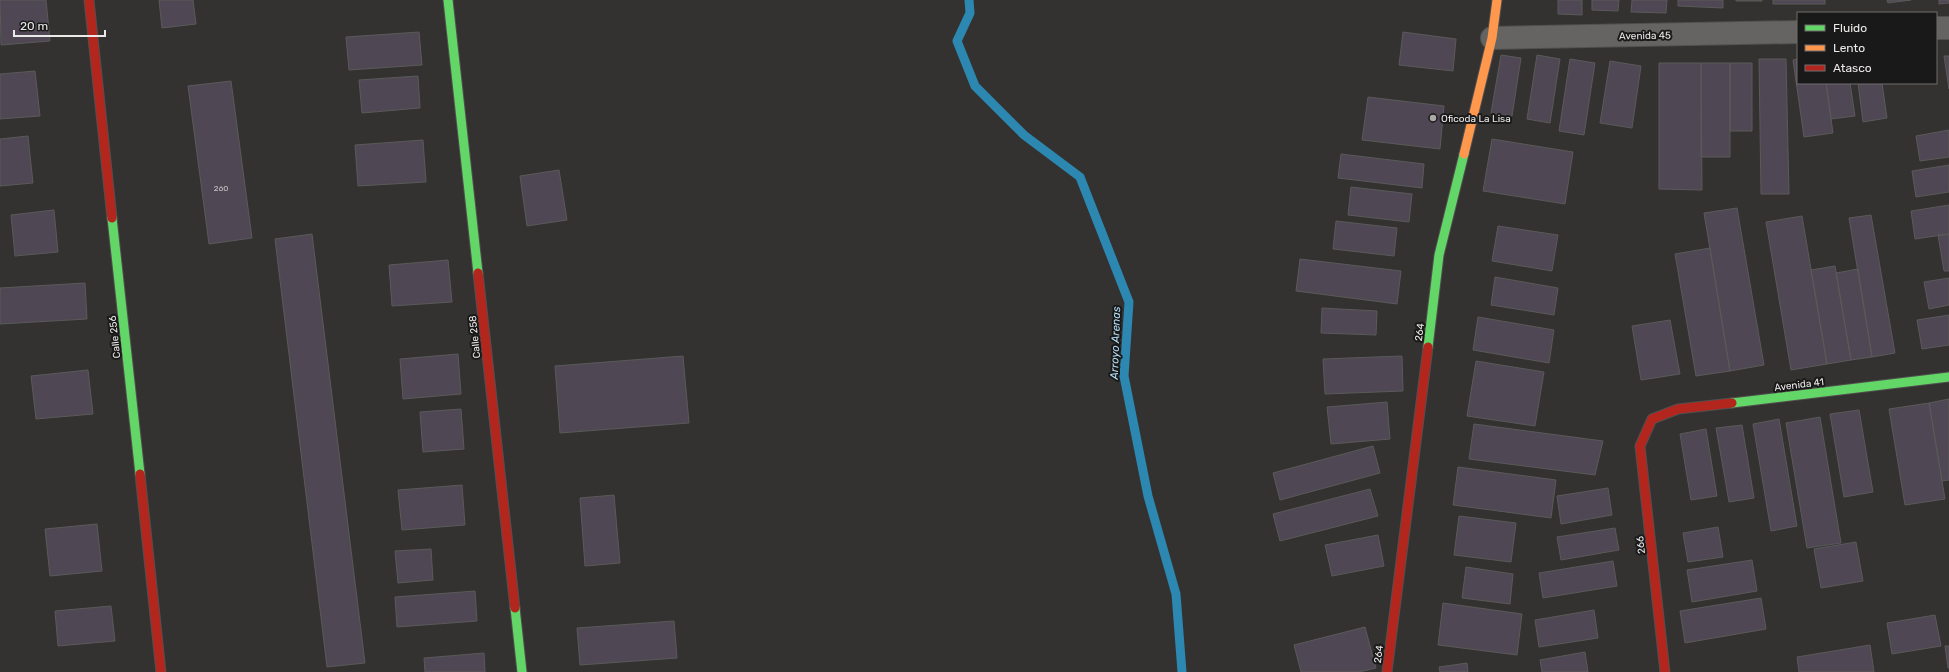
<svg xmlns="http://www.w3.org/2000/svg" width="1949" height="672" font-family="Rubik,sans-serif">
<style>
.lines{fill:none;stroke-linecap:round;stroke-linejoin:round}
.stream{stroke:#2c87b1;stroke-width:9}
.building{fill:#504754;stroke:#5a5a59}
.street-casing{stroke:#51504f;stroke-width:24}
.fast-casing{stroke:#51504f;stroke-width:11}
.slow-casing{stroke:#51504f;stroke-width:11}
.jam-casing{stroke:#51504f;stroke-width:11}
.street{stroke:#656463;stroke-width:22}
.fast{stroke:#63d668;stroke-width:9}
.slow{stroke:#ff974d;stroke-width:9}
.jam{stroke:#b3261e;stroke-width:9}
.poi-dot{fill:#abaaa9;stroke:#1a1919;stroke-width:1.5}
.labels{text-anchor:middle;stroke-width:4;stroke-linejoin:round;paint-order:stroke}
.number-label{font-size:8px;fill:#c5c1c4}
.street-label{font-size:10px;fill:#eceae9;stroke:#1a1919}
.poi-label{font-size:10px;fill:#eceae9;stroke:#1a1919;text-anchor:start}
.water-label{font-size:11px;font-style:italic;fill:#b4e0f9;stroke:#1a1919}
</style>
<rect width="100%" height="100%" fill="#333231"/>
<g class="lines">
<!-- stream -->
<path class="stream" d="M969,0L970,13L957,41L975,86L1024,135L1080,177L1129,302L1124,376L1148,496L1176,594L1182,672"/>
</g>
<!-- building -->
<path class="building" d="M0,0H46L50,41L1,45Z
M159,0H193L196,24L162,28Z
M1558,0H1582V15L1558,14Z
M1592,0H1619L1618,11L1592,10Z
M1632,0H1667L1666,13L1631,12Z
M1678,0H1723V8L1678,6Z
M1736,0H1762V1H1736Z
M1773,0H1825V4H1773Z
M1887,0H1911L1888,3Z
M1939,0H1949V3L1939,4Z
M419,32L422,65L349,70L346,37Z
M1403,32L1456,39L1453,71L1399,65Z
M1501,55L1521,58L1512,116L1491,113Z
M1537,55L1560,59L1550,123L1527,119Z
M1944,56H1949V89Z
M1570,59L1595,63L1584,135L1559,131Z
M1759,59H1786L1789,194H1761Z
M1798,59V83H1826L1833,133L1804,137L1793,60Z
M1610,61L1641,66L1632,128L1600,123Z
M1659,63H1701L1702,190L1659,189Z
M1701,63H1730V157H1701Z
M1730,63H1752V131H1730Z
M35,71L40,116L0,119V74Z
M418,76L420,108L362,113L359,80Z
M231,81L252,238L209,244L188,86Z
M1826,83H1850L1855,116L1831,119Z
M1858,83H1882L1887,118L1863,122Z
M1368,97L1444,106L1440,149L1362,140Z
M1949,130V157L1920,161L1916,136Z
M28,136L33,183L0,186V139Z
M1492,139L1573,152L1565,204L1483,191Z
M423,140L426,182L358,186L355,145Z
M1341,154L1424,164L1422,188L1338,178Z
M1949,165V192L1916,197L1912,171Z
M559,170L567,220L527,226L520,176Z
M1351,187L1412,194L1409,222L1348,215Z
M1949,205V234L1915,239L1911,211Z
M1737,208L1764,365L1730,371L1704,213Z
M54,210L58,252L15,256L11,215Z
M1871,215L1895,353L1872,357L1849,218Z
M1802,216L1827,364L1791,370L1766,222Z
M1336,221L1397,228L1394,256L1333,249Z
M1498,226L1558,235L1552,271L1492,261Z
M312,234L365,663L327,667L275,239Z
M1949,234V271H1944L1938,235Z
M1710,248L1730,371L1696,376L1675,254Z
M1300,259L1401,271L1397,304L1296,291Z
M448,260L452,302L392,306L389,265Z
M1835,266L1851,360L1827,364L1811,270Z
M1858,269L1872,357L1851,360L1836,273Z
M1495,277L1558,288L1554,315L1491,305Z
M1949,278V305L1929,309L1924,282Z
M85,283L87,319L0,324V288Z
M1322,308L1377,311L1376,335L1321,333Z
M1949,315V345L1922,349L1917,320Z
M1478,317L1554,330L1549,363L1473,350Z
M1670,320L1680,374L1641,380L1632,326Z
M458,354L461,394L403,399L400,359Z
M683,356L689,423L560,433L555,366Z
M1402,356L1403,391L1325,394L1323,359Z
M1476,361L1544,372L1535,426L1467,416Z
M88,370L93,414L36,419L31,376Z
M1949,399V480L1942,481L1929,403Z
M1387,402L1390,439L1331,444L1327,407Z
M1929,403L1945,499L1905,505L1889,409Z
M461,409L464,449L423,452L420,412Z
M1859,410L1873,492L1844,497L1830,414Z
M1820,417L1841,543L1807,548L1786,423Z
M1779,419L1797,526L1771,531L1753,424Z
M1474,424L1603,441L1595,475L1469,459Z
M1742,425L1754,498L1729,502L1716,428Z
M1706,429L1717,496L1691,500L1680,434Z
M1373,446L1380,473L1280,500L1273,473Z
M1458,467L1556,480L1551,518L1453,505Z
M462,485L465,525L402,530L398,490Z
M1608,488L1612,515L1561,524L1557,496Z
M1370,489L1378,516L1280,541L1273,514Z
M614,495L620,563L585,566L580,498Z
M1459,516L1516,523L1511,562L1454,555Z
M97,524L102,571L50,576L45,529Z
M1718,527L1723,557L1688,562L1683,533Z
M1615,528L1619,550L1561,560L1557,537Z
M1378,535L1384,566L1332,576L1325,545Z
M1856,542L1863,581L1821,588L1814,549Z
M431,549L433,580L398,583L395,551Z
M1752,560L1757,591L1692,602L1687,570Z
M1613,561L1617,586L1543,598L1539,573Z
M1466,567L1513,574L1510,604L1462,598Z
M475,591L477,621L397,627L395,597Z
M1761,598L1766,629L1685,643L1680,611Z
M1443,603L1522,614L1517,655L1438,645Z
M111,606L115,641L58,646L55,611Z
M1594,610L1598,638L1539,647L1535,620Z
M1935,615L1941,646L1892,654L1887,623Z
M674,621L677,658L580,665L577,628Z
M1365,627L1376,668L1359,672H1301L1294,645Z
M1870,645L1874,672H1799L1797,657Z
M1945,646H1949V668H1948Z
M1585,652L1588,672H1542L1540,660Z
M484,653L485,672H425L424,658Z
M1467,663L1468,672H1440L1439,667Z"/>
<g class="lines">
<defs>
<path id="street" d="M1936,28H1949
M1492,38L1798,32"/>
<path id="fast" d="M448,0L478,273
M112,218L140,474
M1428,347L1439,255L1464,154
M1732,403L1949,377
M515,608L522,672"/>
<path id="slow" d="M1464,154L1492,38L1497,0"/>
<path id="jam" d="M89,0L112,218
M478,273L515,608
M140,474L161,672
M1387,672L1428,347
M1665,672L1640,446L1652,419L1678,409L1732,403"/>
</defs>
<!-- street casing -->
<use href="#street" class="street-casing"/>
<!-- fast casing -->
<use href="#fast" class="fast-casing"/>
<!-- slow casing -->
<use href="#slow" class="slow-casing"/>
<!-- jam casing -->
<use href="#jam" class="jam-casing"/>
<!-- street -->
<use href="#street" class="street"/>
<!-- fast -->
<use href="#fast" class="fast"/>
<!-- slow -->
<use href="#slow" class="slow"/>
<!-- jam -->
<use href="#jam" class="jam"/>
</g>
<!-- markers -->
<circle class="poi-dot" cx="1433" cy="118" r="4"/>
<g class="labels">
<!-- number labels -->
<g class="number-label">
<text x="221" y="191">260</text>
</g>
<!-- street labels -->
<g class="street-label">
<text transform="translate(1645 35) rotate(-1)" y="4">Avenida 45</text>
<text transform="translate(1419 332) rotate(-83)" y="4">264</text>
<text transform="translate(114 337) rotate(-96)" y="4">Calle 256</text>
<text transform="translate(474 337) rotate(-96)" y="4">Calle 258</text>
<text transform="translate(1799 384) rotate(-7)" y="4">Avenida 41</text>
<text transform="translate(1640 545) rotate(-96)" y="4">266</text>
<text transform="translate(1378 654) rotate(-83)" y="4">264</text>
</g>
<!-- poi labels -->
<g class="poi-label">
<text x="1441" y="122">Oficoda La Lisa</text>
</g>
<!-- water labels -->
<g class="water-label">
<text transform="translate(1115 343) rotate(-88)" y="4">Arroyo Arenas</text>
</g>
</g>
<!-- legend -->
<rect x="1797" y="12" width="140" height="72" fill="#1a1919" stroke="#6e6d6c"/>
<rect x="1805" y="25" width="20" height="6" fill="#63d668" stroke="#6e6d6c"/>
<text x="1833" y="32" font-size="12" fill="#eceae9">Fluido</text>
<rect x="1805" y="45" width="20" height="6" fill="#ff974d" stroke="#6e6d6c"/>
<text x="1833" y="52" font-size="12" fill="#eceae9">Lento</text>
<rect x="1805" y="65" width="20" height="6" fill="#b3261e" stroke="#6e6d6c"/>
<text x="1833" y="72" font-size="12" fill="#eceae9">Atasco</text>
<!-- scale -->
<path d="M14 30v6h91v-6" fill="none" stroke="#eceae9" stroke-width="2"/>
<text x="20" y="30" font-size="12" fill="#eceae9" stroke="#1a1919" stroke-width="3" paint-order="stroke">20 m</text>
</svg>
